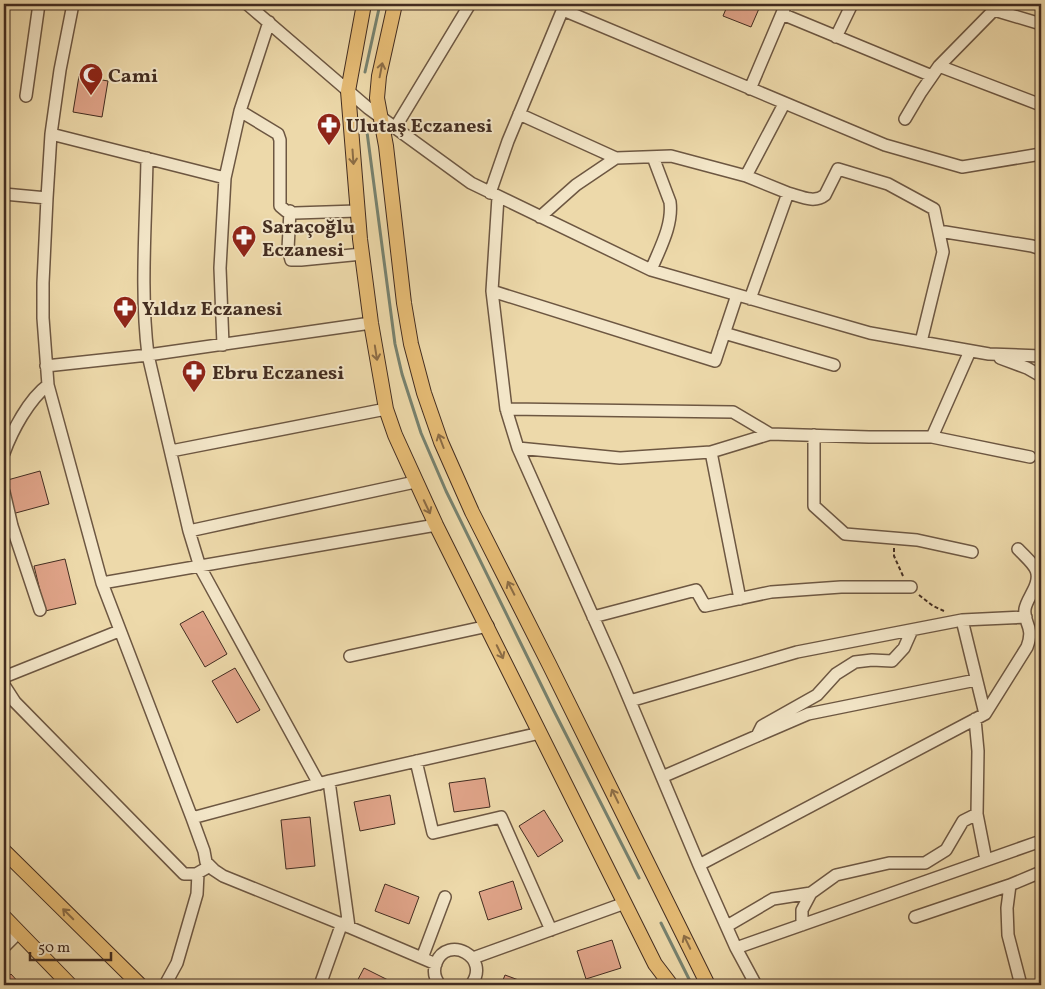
<svg xmlns="http://www.w3.org/2000/svg" width="1045" height="989" font-family="Vollkorn,serif">
<style>
.lines{fill:none;stroke-linecap:round;stroke-linejoin:round}
.stream{stroke:#77826f;stroke-width:3}
.building{fill:#e0a489;stroke:#422c20}
.minor-casing{stroke:#6d5742;stroke-width:14}
.major-casing{stroke:#422c20;stroke-width:16}
.path{stroke:#422c20;stroke-width:2;stroke-dasharray:4 2.5;stroke-linecap:butt}
.minor{stroke:#f3e6c8;stroke-width:11}
.major{stroke:#e6bc75;stroke-width:14}
.oneway{stroke:#8c6d46}
.labels{text-anchor:middle;stroke-width:4;stroke-linejoin:round;paint-order:stroke}
.poi-label{font-size:20px;font-weight:bold;fill:#422c20;stroke:#f3e6c8;text-anchor:start}
</style>
<rect width="100%" height="100%" fill="#edd9aa"/>
<filter id="stains"><feTurbulence type="fractalNoise" baseFrequency=".004" numOctaves="4"/><feColorMatrix values="0 0 0 0 .2 0 0 0 0 .09 0 0 0 0 .02 0 0 0 .5 -.17"/></filter>
<radialGradient id="worn" r=".72"><stop offset=".6" stop-color="#630" stop-opacity="0"/><stop offset="1" stop-color="#630" stop-opacity=".3"/></radialGradient>
<g class="lines">
<!-- stream -->
<path class="stream" d="M365,72L380,4
M367,132L395,344L402,374L421,433L446,491L554,711L639,878
M661,923L692,985"/>
</g>
<!-- building -->
<path class="building" d="M728,4H761L751,27L723,16Z
M79,76L108,81L102,117L73,112Z
M40,471L49,504L12,514L4,487V481Z
M65,559L76,604L45,611L34,566Z
M203,611L227,654L205,667L180,624Z
M235,668L260,710L237,723L212,681Z
M485,778L490,807L454,812L449,783Z
M390,795L395,824L360,831L354,802Z
M544,810L563,841L538,857L519,826Z
M310,817L315,866L286,869L281,820Z
M513,881L522,909L488,920L479,892Z
M385,884L419,897L409,924L375,911Z
M612,940L621,968L586,979L577,951Z
M364,968L396,984V985H355Z
M11,974L21,985H4V981Z
M505,975L532,985H501Z"/>
<g class="lines">
<defs>
<path id="minor" d="M73,4L60,70L51,134L47,198L43,283V318L48,385L102,583L192,818L204,851L206,862L214,870L223,876L349,927L436,964
M247,4L368,108L471,183L651,270L870,333L989,354L1041,356
M563,10L885,145L962,167L1041,154
M782,14L932,76
M836,37L852,4
M939,66L1041,105
M750,89L786,4
M26,96L39,4
M240,111L278,134L280,140V206L286,211L295,213L357,211
M519,114L616,158L671,156L746,176L784,104
M905,119L921,92L939,66L994,10L1041,24
M395,128L470,4
M51,134L225,178
M147,158C146,224 140,291 148,355L189,531L200,567L319,784
M746,176L788,193L750,299
M490,193L508,141L565,4
M788,193C800,196 814,204 825,195L838,169L888,184L934,209L943,252L921,342
M4,194L47,198
M498,197L492,291L506,409L518,448L616,668L699,865L736,948L756,985
M290,211L288,249L291,260H301L362,254
M540,217L576,185L616,158
M939,231L1032,246L1041,249
M651,270C660,248 673,225 670,202L653,157
M492,291L715,361L737,295
M724,333L834,365
M223,345L220,268L225,178L240,111L269,22
M1000,358L1027,368L1041,376
M46,366L148,355L371,323
M506,409L733,412L770,434
M814,435V506L845,534L917,540L972,552
M932,437L970,351
M518,448L620,458L711,452L770,434L869,437H932L1030,457
M171,451L386,409
M711,452L740,599
M4,453C12,431 29,399 48,385
M4,492L12,526L40,610
M189,531L415,482
M102,583L436,525
M593,617L696,590L705,606L771,592L841,587H911
M962,620L985,714
M350,656L488,626
M4,677L119,631
M4,685L15,702L184,874H196L210,866
M630,701L797,652L962,620L1026,617
M975,719L978,751L977,814L986,860
M757,736L762,726L817,695L836,674L855,662L872,660L892,661L904,648L912,630
M416,761L433,833L501,817L551,930
M662,777L808,714L976,680
M329,781L349,927
M192,818L329,781L540,733
M699,865L985,714L1027,647C1035,626 1023,624 1025,609C1026,603 1030,597 1033,591C1044,570 1032,564 1018,549
M1010,885L1007,908L1008,935L1021,985
M915,917L1010,885L1041,872
M802,925V910L811,893L836,875L889,863H925L946,850L963,821L977,814
M727,926L773,899L811,893
M4,947L19,932
M736,948L1041,841
M422,958L445,897
M473,958L625,903
M165,985L177,963L197,894L198,873
M320,985L342,923
M440,985C435,979 433,971 436,963C447,934 492,957 471,985"/>
<path id="major" d="M364,4L348,91L360,239L371,323L386,409L395,435L436,525L655,964L671,985
M395,4L379,76L377,98L386,146L404,303L411,344L424,393L441,442L472,512L549,664L708,985
M4,851L140,985
M4,917L70,985"/>
</defs>
<!-- minor casing -->
<use href="#minor" class="minor-casing"/>
<!-- major casing -->
<use href="#major" class="major-casing"/>
<!-- path -->
<path class="path" d="M894,548V556L903,576
M919,595L933,606L944,611"/>
<!-- minor -->
<use href="#minor" class="minor"/>
<!-- major -->
<use href="#major" class="major"/>
</g>
<!-- one-way arrows -->
<defs><path id="oneway-shaft" d="M-6 0H5M1.5-3L5.5 0L1.5 3" fill="none" stroke-width="1.6" stroke-linecap="round" stroke-linejoin="round" transform="scale(1.25)"/></defs>
<g class="oneway">
<use href="#oneway-shaft" transform="translate(381 70) rotate(-79)"/>
<use href="#oneway-shaft" transform="translate(353 157) rotate(86)"/>
<use href="#oneway-shaft" transform="translate(376 353) rotate(81)"/>
<use href="#oneway-shaft" transform="translate(441 441) rotate(-111)"/>
<use href="#oneway-shaft" transform="translate(427 507) rotate(65)"/>
<use href="#oneway-shaft" transform="translate(511 588) rotate(-117)"/>
<use href="#oneway-shaft" transform="translate(500 652) rotate(64)"/>
<use href="#oneway-shaft" transform="translate(615 796) rotate(-116)"/>
<use href="#oneway-shaft" transform="translate(68 914) rotate(-135)"/>
<use href="#oneway-shaft" transform="translate(687 942) rotate(-116)"/>
</g>
<!-- icons -->
<defs>
<symbol id="mosque-pin" viewBox="-11 -11 22 30"><path d="M0 17L-7.5 6A9.5 9.5 0 1 1 7.5 6Z" fill="#8f2418" stroke="#f3e6c8"/><path d="M3.5-4.9A6 6 0 1 0 3.5 4.9A5 5 0 1 1 3.5-4.9Z" fill="#fff"/></symbol>
<symbol id="pharmacy-pin" viewBox="-11 -11 22 30"><path d="M0 17L-7.5 6A9.5 9.5 0 1 1 7.5 6Z" fill="#8f2418" stroke="#f3e6c8"/><path d="M-2-6h4v4h4v4h-4v4h-4v-4h-4v-4h4Z" fill="#fff"/></symbol>
</defs>
<g fill-rule="evenodd">
<use href="#mosque-pin" x="77" y="61" width="28" height="38"/>
<use href="#pharmacy-pin" x="315" y="111" width="28" height="38"/>
<use href="#pharmacy-pin" x="230" y="223" width="28" height="38"/>
<use href="#pharmacy-pin" x="111" y="294" width="28" height="38"/>
<use href="#pharmacy-pin" x="180" y="358" width="28" height="38"/>
</g>
<g class="labels">
<!-- poi labels -->
<g class="poi-label">
<text x="108" y="82">Cami</text>
<text x="346" y="132">Ulutaş Eczanesi</text>
<text x="262" y="233">Saraçoğlu<tspan x="262" dy="23">Eczanesi</tspan></text>
<text x="142" y="315">Yıldız Eczanesi</text>
<text x="212" y="379">Ebru Eczanesi</text>
</g>
</g>
<!-- margin -->
<rect width="1045" height="989" fill="none" stroke="#edd9aa" stroke-width="20"/>
<rect x="5" y="5" width="1035" height="979" fill="none" stroke="#422c20" stroke-width="2.5"/>
<rect x="10" y="10" width="1025" height="969" fill="none" stroke="#422c20"/>
<!-- scale -->
<path d="M30 952v8h81v-8" fill="none" stroke="#422c20" stroke-width="2.5"/>
<text x="38" y="952" font-size="15" fill="#422c20" stroke="#f3e6c8" stroke-width="4" paint-order="stroke">50 m</text>
<rect width="100%" height="100%" filter="url(#stains)"/>
<rect width="100%" height="100%" fill="url(#worn)"/>
</svg>
